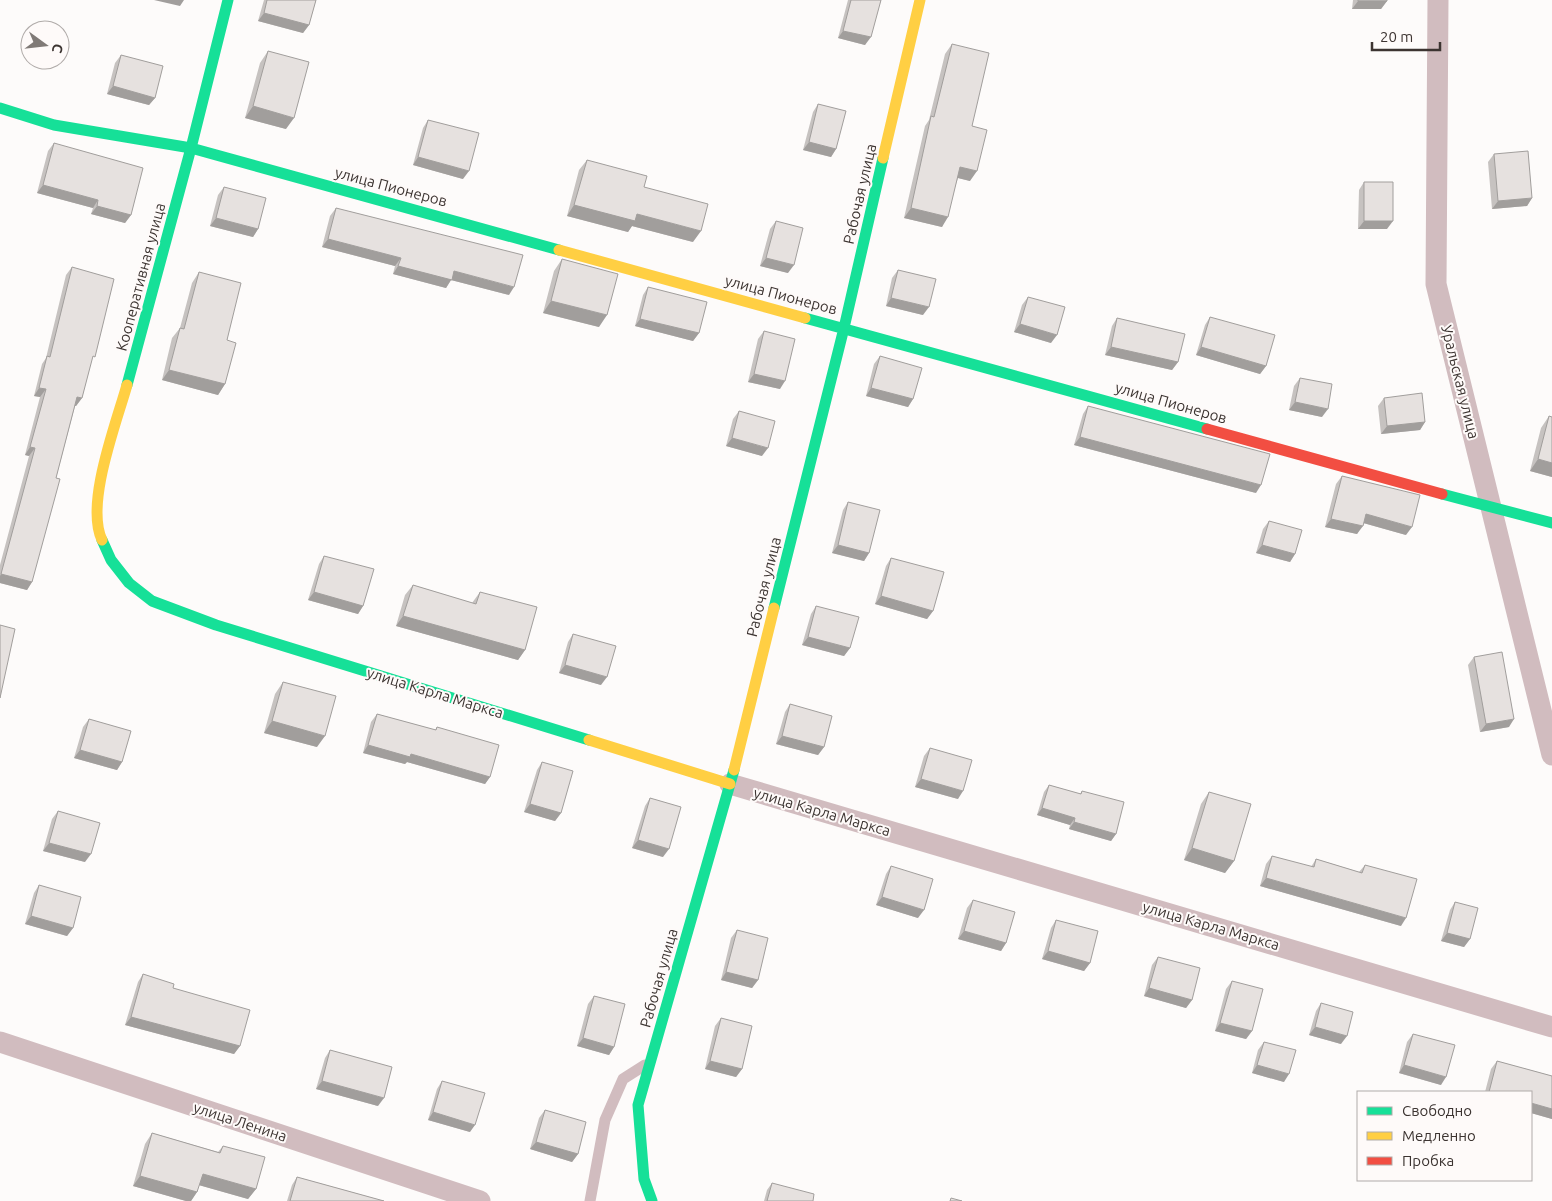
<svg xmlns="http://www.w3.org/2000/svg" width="1552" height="1201" font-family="Ubuntu,sans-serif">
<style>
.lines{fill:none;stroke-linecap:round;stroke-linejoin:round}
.lane{stroke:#d1bcbf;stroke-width:11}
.street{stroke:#d1bcbf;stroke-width:21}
.fast{stroke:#16e098;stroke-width:11}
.slow{stroke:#ffcf43;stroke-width:11}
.jam{stroke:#f24e42;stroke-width:11}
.wall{fill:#c6c2c0}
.shaded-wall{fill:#a19e9c}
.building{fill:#e6e1df;stroke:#a19e9c}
.labels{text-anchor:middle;stroke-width:4;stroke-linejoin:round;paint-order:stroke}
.street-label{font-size:15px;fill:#3c3431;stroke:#fefaf9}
</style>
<rect width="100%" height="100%" fill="#fdfbfa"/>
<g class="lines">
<!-- lane -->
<path class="lane" d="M590,1201L605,1120L623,1079L645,1065"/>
<!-- street -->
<path class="street" d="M1438,0L1436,284L1552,755
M730,784L1552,1027
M0,1042L480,1201"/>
<!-- fast -->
<path class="fast" d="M0,108L54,125L191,148L559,250
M805,318L1207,429
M127,385L191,148L228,0
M1442,494L1552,523
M102,540L111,560L129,583L152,601L216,625L589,740
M774,608L844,328L883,158
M652,1201L644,1179L638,1105L734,770"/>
<!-- slow -->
<path class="slow" d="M883,158L920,0
M559,250L805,318
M102,540C85,504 116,424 127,385
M589,740L730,784
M734,770L774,608"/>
<!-- jam -->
<path class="jam" d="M1207,429L1442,494"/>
</g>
<!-- wall -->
<path class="wall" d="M264,0H316L309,25L303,33L258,21Z
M848,0H881L865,45L838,38Z
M1353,0H1387V1L1381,9H1352Z
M952,44L972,126L970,181L958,178L942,227L904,218L925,126L929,120L945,54Z
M268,51L286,129L245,118L260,63Z
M121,55L155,98L149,105L107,94L115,63Z
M818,104L836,149L831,157L803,150L813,112Z
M428,120L463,179L413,165L423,128Z
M54,143L131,215L125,223L91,214L93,208L37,193L48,151Z
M1494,154L1532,198L1527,206L1492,209L1488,162Z
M587,160L693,242L632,226L628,232L567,216L579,170Z
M1364,182L1387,229H1358L1359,190Z
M224,187L258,229L253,237L210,226L218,195Z
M336,208L509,295L451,280L446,288L393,274L395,266L322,247L330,216Z
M776,221L788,273L760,266L770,229Z
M562,259L599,327L543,313L554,271Z
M72,267L91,362L82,398L76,406H75L56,478L32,582L27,590L0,583V565L29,456L25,455L40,397L34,396L42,364L46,358L66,275Z
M898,270L923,315L886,306L892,278Z
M199,272L227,340L225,384L218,395L162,380L172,338L180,328L192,283Z
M648,287L699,333L693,341L635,326L643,295Z
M1028,297L1051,343L1014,332L1022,305Z
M1210,317L1266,366L1260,374L1196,355L1205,325Z
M1117,318L1178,362L1172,370L1105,355L1112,326Z
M764,331L780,389L748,382L758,339Z
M880,356L913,399L908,407L866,396L874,364Z
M1300,378L1322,417L1289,410L1294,386Z
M1384,398L1425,422L1420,430L1381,434L1378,406Z
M1088,406L1256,493L1074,445L1083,414Z
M739,411L762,456L726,446L733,419Z
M1549,416L1552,417V477L1530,471L1541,428Z
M1342,476L1406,535L1363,523L1357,534L1325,527L1336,484Z
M848,502L869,553L864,561L832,553L843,510Z
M1269,521L1295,554L1290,562L1256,553L1263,529Z
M324,556L363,606L358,614L308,600L319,564Z
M891,558L933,611L927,619L875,604L886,566Z
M413,585L472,603L480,592L525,650L518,660L396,626L405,595Z
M816,606L850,648L844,656L802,645L811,614Z
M573,634L601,685L559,673L568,642Z
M1474,657L1509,727L1480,732L1468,665Z
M283,682L317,747L264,733L275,694Z
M790,704L824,747L818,755L776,744L785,712Z
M377,714L435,730L437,727L490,777L485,784L407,762L405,764L363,753L371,722Z
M89,719L122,762L117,770L74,758L83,727Z
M930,748L958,799L915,787L924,756Z
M542,762L561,813L555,821L524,812L537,770Z
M1049,785L1080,794L1082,791L1116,834L1111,841L1069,829L1070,825L1037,815L1044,792Z
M1209,792L1234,861L1225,873L1184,860L1201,804Z
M650,798L663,857L632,848L645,806Z
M58,811L85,862L43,851L52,819Z
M1272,856L1311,867L1316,859L1359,872L1365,865L1401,926L1260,886L1266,864Z
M891,866L918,918L876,905L886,874Z
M39,885L73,928L67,936L25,924L34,893Z
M973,900L1006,943L1001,951L958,939L967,908Z
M1455,902L1470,939L1464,947L1441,941L1450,910Z
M1056,920L1090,963L1084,971L1042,959L1051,928Z
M737,930L758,980L752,988L721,980L731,938Z
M1158,957L1192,1000L1186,1008L1144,996L1152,965Z
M143,974L173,988L240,1046L234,1054L125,1025L138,982Z
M1232,981L1252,1031L1246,1039L1215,1031L1226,989Z
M594,996L614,1047L609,1055L577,1046L588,1004Z
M1321,1003L1341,1044L1309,1035L1316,1011Z
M721,1018L742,1069L736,1077L705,1069L715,1026Z
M1413,1034L1441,1085L1399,1073L1407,1042Z
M1264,1042L1284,1082L1252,1073L1258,1050Z
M330,1050L378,1106L316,1089L325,1058Z
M1497,1061L1552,1076V1119L1531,1113V1092H1485L1491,1069Z
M442,1081L470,1132L428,1120L437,1089Z
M545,1110L578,1154L572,1162L530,1149L539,1118Z
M152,1133L218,1152L223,1146L256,1189L248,1199L199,1185L197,1192L191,1201H186L133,1186L145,1144Z
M297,1177L384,1201H287L292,1185Z
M772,1183L813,1201H764L767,1190Z"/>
<!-- shaded-wall -->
<path class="shaded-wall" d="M154,0H184L180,6Z
M1358,1H1387L1381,9H1352Z
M264,13L309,25L303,33L258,21Z
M843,31L871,37L865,45L838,38Z
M113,86L155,98L149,105L107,94Z
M253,106L294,118L286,129L245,118Z
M809,142L836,149L831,157L803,150Z
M418,157L469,171L463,179L413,165Z
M960,167L977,171L970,181L954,177Z
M43,185L98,200L93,208L37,193Z
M1532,198L1527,206L1492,209L1498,201Z
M574,205L637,214L701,231L693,242L632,226L628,232L567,216Z
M97,206L131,215L125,223L91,214Z
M911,208L948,217L942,227L904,218Z
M216,218L258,229L253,237L210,226Z
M1364,221H1393L1387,229H1358Z
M328,239L401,258L395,266L322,247Z
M766,258L794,265L788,273L760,266Z
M398,266L454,271L514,287L509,295L451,280L446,288L393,274Z
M891,298L929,307L923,315L886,306Z
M551,301L607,315L599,327L543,313Z
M640,319L699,333L693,341L635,326Z
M1020,324L1057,335L1051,343L1014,332Z
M1111,347L1178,362L1172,370L1105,355Z
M1201,347L1266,366L1260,374L1196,355Z
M169,370L225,384L218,395L162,380Z
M754,374L785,381L780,389L748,382Z
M39,388L46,389L40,397L34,396Z
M871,388L913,399L908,407L866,396Z
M77,397L82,398L76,406L72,405Z
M1295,402L1328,409L1322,417L1289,410Z
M1425,422L1420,430L1381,434L1387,426Z
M1080,437L1261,485L1256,493L1074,445Z
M732,438L768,448L762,456L726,446Z
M30,447L35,448L29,456L25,455Z
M1538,459L1552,463V477L1530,471Z
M1366,514L1412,527L1406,535L1360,522Z
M1331,519L1363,526L1357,534L1325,527Z
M838,545L869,553L864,561L832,553Z
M1262,545L1295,554L1290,562L1256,553Z
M1,574L32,582L27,590L0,583V576Z
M314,592L363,606L358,614L308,600Z
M881,596L933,611L927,619L875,604Z
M403,616L525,650L518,660L396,626Z
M808,637L850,648L844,656L802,645Z
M565,665L607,677L601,685L559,673Z
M1514,719L1509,727L1480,732L1486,724Z
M272,721L325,736L317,747L264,733Z
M782,736L824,747L818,755L776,744Z
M368,745L411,754L490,777L485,784L407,762L405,764L363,753Z
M80,750L122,762L117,770L74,758Z
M921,779L963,791L958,799L915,787Z
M530,804L561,813L555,821L524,812Z
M1042,808L1075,818L1070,825L1037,815Z
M1074,822L1116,834L1111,841L1069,829Z
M638,840L669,849L663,857L632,848Z
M49,843L91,854L85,862L43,851Z
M1192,848L1234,861L1225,873L1184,860Z
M1266,878L1406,918L1401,926L1260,886Z
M882,897L924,910L918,918L876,905Z
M31,916L73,928L67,936L25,924Z
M964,931L1006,943L1001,951L958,939Z
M1447,933L1470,939L1464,947L1441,941Z
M1048,951L1090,963L1084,971L1042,959Z
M726,972L758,980L752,988L721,980Z
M1149,988L1192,1000L1186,1008L1144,996Z
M131,1017L240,1046L234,1054L125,1025Z
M1220,1023L1252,1031L1246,1039L1215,1031Z
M1315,1027L1347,1036L1341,1044L1309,1035Z
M583,1038L614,1047L609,1055L577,1046Z
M710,1061L742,1069L736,1077L705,1069Z
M1257,1065L1289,1074L1284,1082L1252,1073Z
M1404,1065L1446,1077L1441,1085L1399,1073Z
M322,1081L384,1098L378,1106L316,1089Z
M1531,1103L1552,1109V1119L1531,1113Z
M433,1112L475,1125L470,1132L428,1120Z
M536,1142L578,1154L572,1162L530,1149Z
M203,1174L256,1189L248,1199L195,1184Z
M140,1176L197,1192L191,1201H186L133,1186Z"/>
<!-- building -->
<path class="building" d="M267,0H316L309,25L264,13Z
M851,0H881L871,37L843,31Z
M1358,0H1387V1H1358Z
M952,44L989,53L972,126L987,130L977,171L960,167L948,217L911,208L931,116L934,117Z
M268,51L309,62L294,118L253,106Z
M121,55L163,66L155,98L113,86Z
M818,104L846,111L836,149L809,142Z
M428,120L479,133L469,171L418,157Z
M54,143L143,168L131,215L97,206L98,200L43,185Z
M1528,151L1532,198L1498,201L1494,154Z
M587,160L647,176L644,187L708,204L701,231L637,214L635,221L574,205Z
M1364,182H1393V221H1364Z
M224,187L266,198L258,229L216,218Z
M336,208L523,255L514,287L454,271L452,280L398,266L401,258L328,239Z
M776,221L803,228L794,265L766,258Z
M562,259L618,274L607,315L551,301Z
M72,267L114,279L95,357L93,356L82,398L77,397L56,478L60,479L32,582L1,574L35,448L30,447L46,389L39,388L47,356L50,357Z
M898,270L936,279L929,307L891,298Z
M199,272L241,283L227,340L236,343L225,384L169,370L180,328L184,329Z
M648,287L707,302L699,333L640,319Z
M1028,297L1065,307L1057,335L1020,324Z
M1210,317L1275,335L1266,366L1201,347Z
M1117,318L1185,334L1178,362L1111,347Z
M764,331L795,339L785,381L754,374Z
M880,356L922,368L913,399L871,388Z
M1300,378L1332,384L1328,409L1295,402Z
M1422,393L1425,422L1387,426L1384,398Z
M1088,406L1270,454L1261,485L1080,437Z
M739,411L775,421L768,448L732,438Z
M1549,416L1552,417V463L1538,459Z
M1342,476L1420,495L1412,527L1366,514L1363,526L1331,519Z
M848,502L880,510L869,553L838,545Z
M1269,521L1302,530L1295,554L1262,545Z
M324,556L374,569L363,606L314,592Z
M891,558L944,572L933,611L881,596Z
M413,585L476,604L480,592L537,607L525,650L403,616Z
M816,606L859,617L850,648L808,637Z
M0,625L15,629L0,698Z
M573,634L616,646L607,677L565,665Z
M1502,652L1514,719L1486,724L1474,657Z
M283,682L336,696L325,736L272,721Z
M790,704L832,716L824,747L782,736Z
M377,714L436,730L437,727L499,745L490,777L411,754L410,757L368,745Z
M89,719L131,731L122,762L80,750Z
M930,748L972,760L963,791L921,779Z
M542,762L573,771L561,813L530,804Z
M1049,785L1081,794L1082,791L1124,802L1116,834L1074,822L1075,818L1042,808Z
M1209,792L1251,804L1234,861L1192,848Z
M650,798L681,807L669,849L638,840Z
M58,811L100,823L91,854L49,843Z
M1272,856L1314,867L1316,859L1362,873L1365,865L1417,879L1406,918L1266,878Z
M891,866L933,879L924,910L882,897Z
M39,885L81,897L73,928L31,916Z
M973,900L1015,912L1006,943L964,931Z
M1455,902L1478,908L1470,939L1447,933Z
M1056,920L1098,931L1090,963L1048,951Z
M737,930L768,938L758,980L726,972Z
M1158,957L1200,968L1192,1000L1149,988Z
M143,974L174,984L173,988L250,1010L240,1046L131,1017Z
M1232,981L1263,989L1252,1031L1220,1023Z
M594,996L625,1004L614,1047L583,1038Z
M1321,1003L1353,1012L1347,1036L1315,1027Z
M721,1018L752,1026L742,1069L710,1061Z
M1413,1034L1455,1045L1446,1077L1404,1065Z
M1264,1042L1296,1050L1289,1074L1257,1065Z
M330,1050L392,1067L384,1098L322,1081Z
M1497,1061L1552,1076V1109L1531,1103V1092H1489Z
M442,1081L485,1093L475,1125L433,1112Z
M545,1110L586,1122L578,1154L536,1142Z
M152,1133L220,1153L223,1146L265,1157L256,1189L203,1174L197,1192L140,1176Z
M297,1177L384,1201H290Z
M772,1183L814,1194L813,1201H767Z
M951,1198L962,1201H950Z"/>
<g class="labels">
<!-- street labels -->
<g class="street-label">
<text transform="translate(391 187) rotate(15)" y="5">улица Пионеров</text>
<text transform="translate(860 194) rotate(-77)" y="5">Рабочая улица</text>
<text transform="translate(141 277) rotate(-75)" y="5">Кооперативная улица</text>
<text transform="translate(781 295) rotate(15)" y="5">улица Пионеров</text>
<text transform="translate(1460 382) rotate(76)" y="5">Уральская улица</text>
<text transform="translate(1171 403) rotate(16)" y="5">улица Пионеров</text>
<text transform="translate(764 587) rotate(-76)" y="5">Рабочая улица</text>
<text transform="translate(435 693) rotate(17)" y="5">улица Карла Маркса</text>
<text transform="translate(822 812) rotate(16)" y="5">улица Карла Маркса</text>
<text transform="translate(1211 926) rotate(16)" y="5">улица Карла Маркса</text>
<text transform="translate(659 978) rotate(-74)" y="5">Рабочая улица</text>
<text transform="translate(240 1122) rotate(18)" y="5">улица Ленина</text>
</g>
</g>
<!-- legend -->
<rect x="1357" y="1091" width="175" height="90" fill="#fefaf9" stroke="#b0aba9"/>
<rect x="1367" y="1107" width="25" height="8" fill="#16e098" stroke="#b0aba9"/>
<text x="1402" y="1116" font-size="15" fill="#3c3431">Свободно</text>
<rect x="1367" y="1132" width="25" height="8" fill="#ffcf43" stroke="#b0aba9"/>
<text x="1402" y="1141" font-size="15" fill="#3c3431">Медленно</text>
<rect x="1367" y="1157" width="25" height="8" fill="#f24e42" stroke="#b0aba9"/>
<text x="1402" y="1166" font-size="15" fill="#3c3431">Пробка</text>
<!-- north arrow -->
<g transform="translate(45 45) rotate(105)"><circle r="24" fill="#fefaf9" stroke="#b0aba9"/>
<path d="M0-4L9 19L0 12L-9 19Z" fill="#807a77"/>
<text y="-8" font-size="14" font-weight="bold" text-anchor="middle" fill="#3c3431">С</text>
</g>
<!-- scale -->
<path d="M1372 42v8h68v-8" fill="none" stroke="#3c3431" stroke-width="2.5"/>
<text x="1380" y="42" font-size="15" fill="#3c3431" stroke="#fefaf9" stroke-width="4" paint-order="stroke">20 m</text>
</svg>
